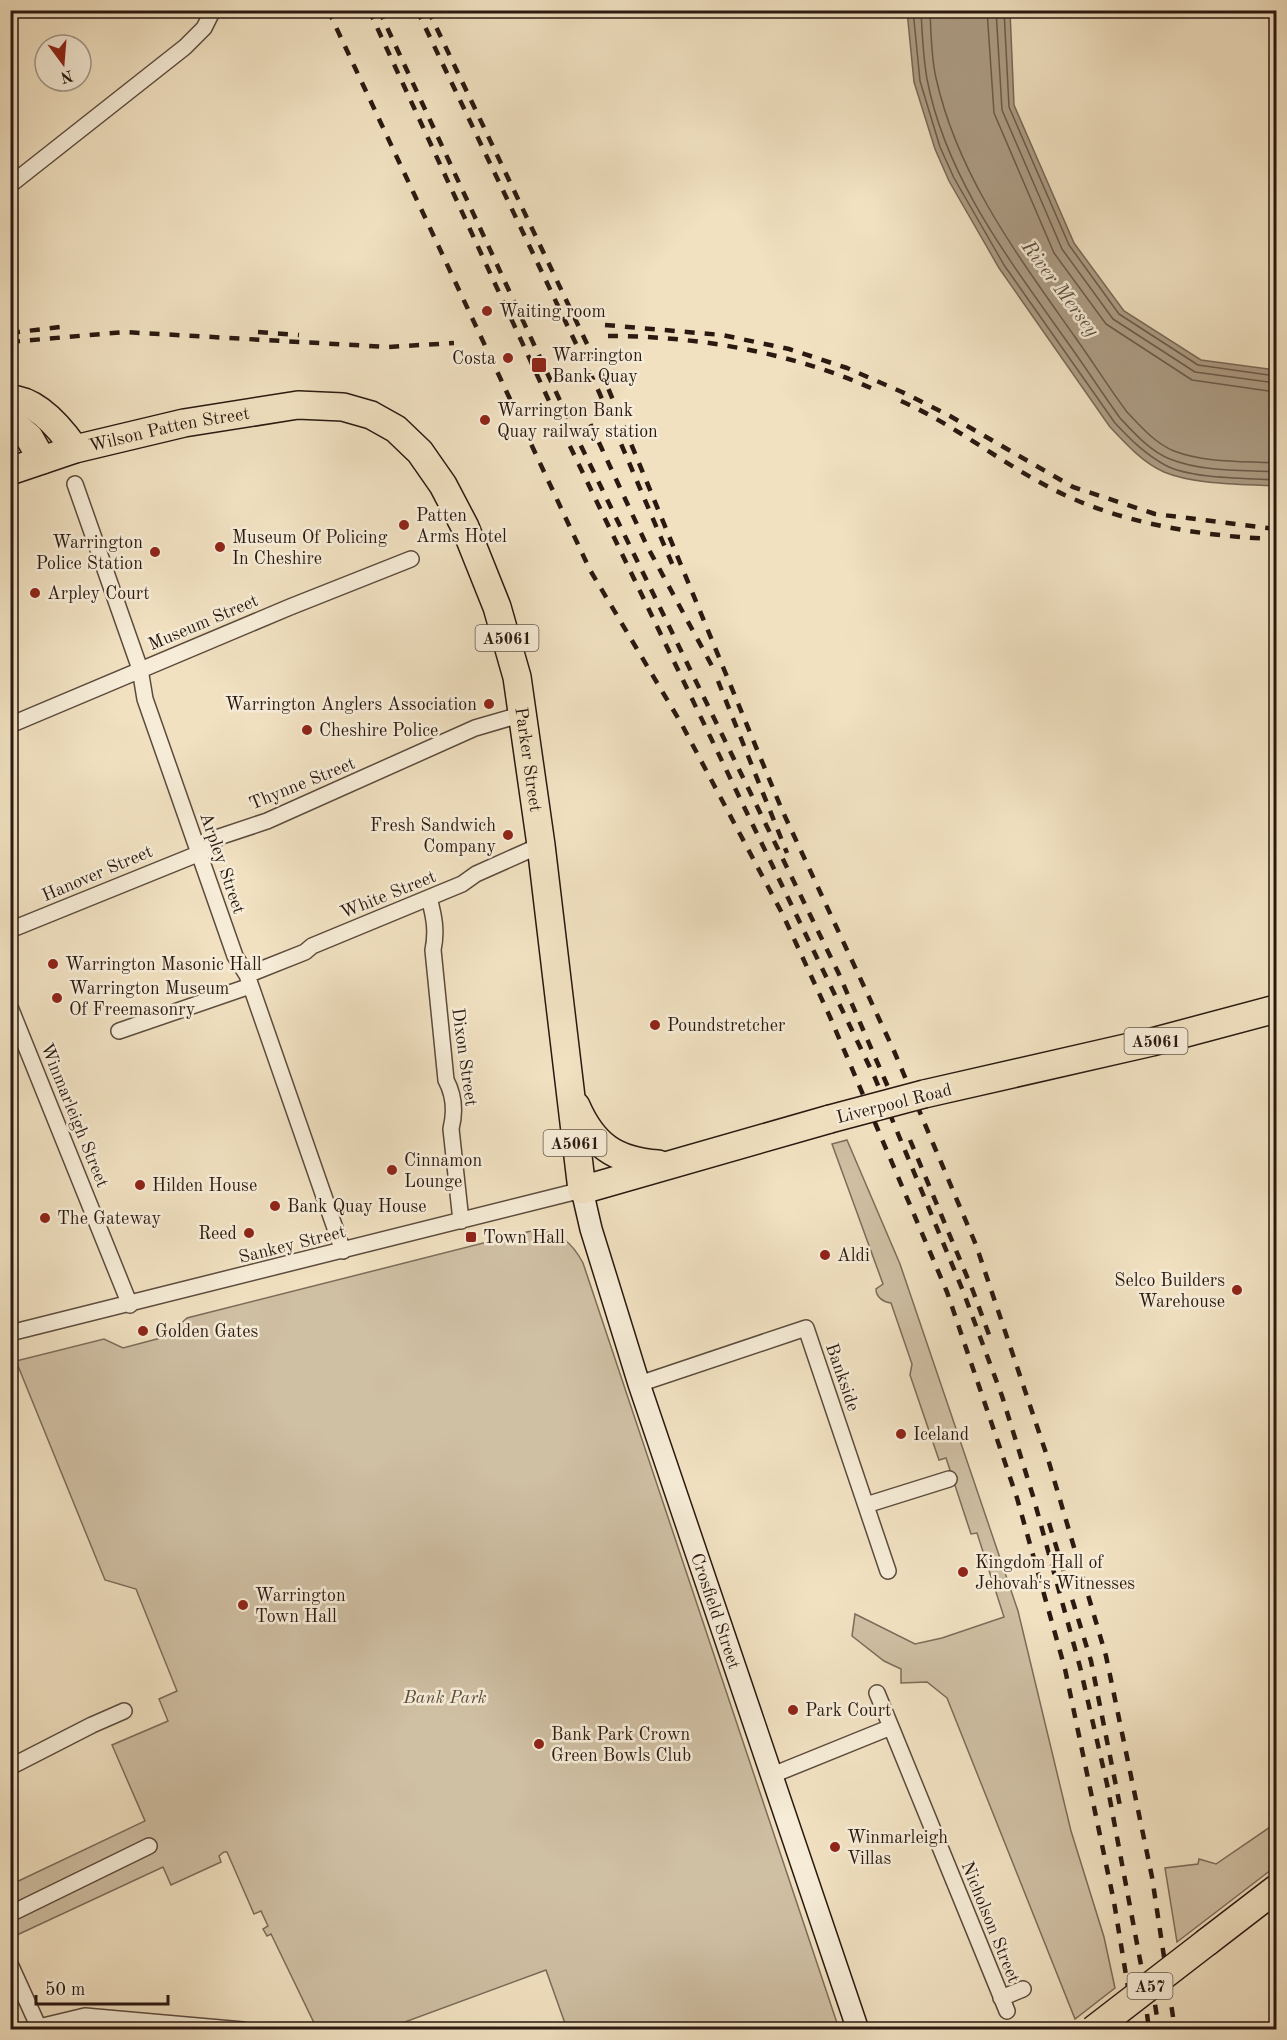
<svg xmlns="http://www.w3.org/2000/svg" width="1287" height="2040" font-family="'Old Standard TT',serif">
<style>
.green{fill:#cfbfa3;stroke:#7c6c5a;stroke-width:1.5}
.water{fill:#ad9d85;stroke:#796857;stroke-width:1.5}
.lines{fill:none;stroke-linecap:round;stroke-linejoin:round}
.shore{stroke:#6c5b4b;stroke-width:1.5}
.street-casing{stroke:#5c4b3d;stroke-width:18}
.secondary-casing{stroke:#2a1911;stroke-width:24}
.highway-casing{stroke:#2a1911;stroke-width:30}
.street{stroke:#f6ecd7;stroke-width:15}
.secondary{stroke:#f6ecd7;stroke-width:21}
.highway{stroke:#f1e1c1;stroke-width:27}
.rail{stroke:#2a1911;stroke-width:4.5;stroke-dasharray:10 10;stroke-linecap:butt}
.highway-bridge-casing{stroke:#2a1911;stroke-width:30;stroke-linecap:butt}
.highway-bridge{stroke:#f1e1c1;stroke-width:27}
.poi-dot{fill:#8f2418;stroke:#f6ecd7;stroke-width:2}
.labels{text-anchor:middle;stroke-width:5;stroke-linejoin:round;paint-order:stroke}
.shield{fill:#f6ecd7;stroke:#67584c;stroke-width:1.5}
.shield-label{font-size:16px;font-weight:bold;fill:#2a1911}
.poi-label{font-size:18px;fill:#2a1911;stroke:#f6ecd7;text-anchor:start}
.street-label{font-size:18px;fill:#2a1911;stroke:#f6ecd7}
.park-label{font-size:18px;font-style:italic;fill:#5c4b3d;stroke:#f6ecd7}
.water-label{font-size:20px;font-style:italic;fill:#5e4e3f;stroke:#f6ecd7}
</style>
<rect width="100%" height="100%" fill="#f1e1c1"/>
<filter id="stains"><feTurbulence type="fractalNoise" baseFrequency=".00333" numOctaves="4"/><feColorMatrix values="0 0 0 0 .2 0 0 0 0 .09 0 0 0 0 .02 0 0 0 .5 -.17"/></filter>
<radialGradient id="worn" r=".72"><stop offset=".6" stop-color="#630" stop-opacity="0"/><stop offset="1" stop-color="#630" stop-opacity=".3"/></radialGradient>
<!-- green -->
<path class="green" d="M847,1140L900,1264L1018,1611L1071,1831L1104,1937L1115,1988L1075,2019L947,1698L927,1682L901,1683V1669L884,1661L852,1636L855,1614L915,1644L942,1638L1004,1617L977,1533L971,1534L946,1458L939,1460L910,1375L912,1364L891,1303C883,1302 876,1297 876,1289L883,1284L832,1144Z
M535,1230C558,1231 572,1242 583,1263L839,2029H567L546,1970L386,2029H317L271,1934L267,1936L263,1929L268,1926L261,1911L254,1914L227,1852H224L219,1856L221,1862L171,1885L163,1867L17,1935L11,1924L10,1885L145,1821L112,1745L168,1721L159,1699L177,1691L136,1589L105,1580L16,1361L104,1339L123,1348L168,1336L187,1318Z
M1276,1823V1866L1177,1942L1165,1868L1198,1864L1199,1859L1216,1864Z"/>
<!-- water -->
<path class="water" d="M907,11H1010L1014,105L1074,243L1124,311L1201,360L1276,370V486C1243,484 1195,485 1164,472C1143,463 1125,443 1110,427L999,268L949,181L935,149L914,82Z"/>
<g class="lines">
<!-- shore -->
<path class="shore" d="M913,10L920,81L940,147L954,178L1004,265L1115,423C1130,439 1145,454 1165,465C1190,479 1247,478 1276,480
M921,10C922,33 923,56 927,79C946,179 1011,262 1068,343C1086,368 1102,393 1120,418C1134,433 1151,452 1170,459C1202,472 1243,470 1276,472
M930,10C931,33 931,56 936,78C958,177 1019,257 1075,337C1093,362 1109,388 1127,412C1140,426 1156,444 1174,451C1205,463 1244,461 1276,463
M987,10L994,113L1054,253L1106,324L1192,380L1276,392
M996,10L1002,110L1062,249L1113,319L1195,372L1276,383
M1004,10L1009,107L1069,245L1119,314L1198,365L1276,376"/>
<defs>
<path id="street" d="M10,185L185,47L204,28L213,10
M75,484L140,669L145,699L235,956L247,975L343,1251
M10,725L290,607L411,559
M429,898C434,916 437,931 433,950L446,1080C454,1095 455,1113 451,1129L461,1221
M10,930L205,851L219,837L267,821L475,728L523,714
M247,975L305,952L312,946L462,884L476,874L541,845
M10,1007L130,1305
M119,1031L250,986
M10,1333L582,1190
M639,1384L806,1328L888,1571
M866,1505L949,1479
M877,1693L891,1727
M10,1767L92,1725L124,1711
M770,1776L891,1727L1007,2011
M10,1914L149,1846
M10,1964L40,2030
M1001,1998L1023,1989
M39,2027L85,2016L243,2030"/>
<g id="secondary">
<path id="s1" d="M582,1190L591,1229L639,1384L858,2030"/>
</g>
<g id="highway">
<path d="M10,399C37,400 61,429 75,449"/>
<path d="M10,421L29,437L42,460"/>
<path id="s2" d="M10,471L75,449L184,423L298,405L343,407L371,415L396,429L420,452L443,485L465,527L497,607L517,677L541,845L582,1190L830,1119"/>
<path d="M924,1094L1152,1042L1276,1009"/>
<path d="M576,1106C593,1145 615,1161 658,1164"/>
<path d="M1207,1942L1276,1889"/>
</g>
</defs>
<!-- street casing -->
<use href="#street" class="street-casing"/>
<!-- secondary casing -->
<use href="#secondary" class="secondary-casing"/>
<!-- highway casing -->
<use href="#highway" class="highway-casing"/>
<!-- street -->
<use href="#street" class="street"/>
<!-- secondary -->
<use href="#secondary" class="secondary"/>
<!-- highway -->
<use href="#highway" class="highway"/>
<!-- rail -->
<path class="rail" d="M328,10L590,570L681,723L783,915L830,1017L947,1292L1017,1498L1065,1669L1114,1902L1135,2030
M369,10L567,440L875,1078L963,1291L1002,1396L1033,1496L1080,1667L1107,1784L1141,1965L1149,2030
M379,10L581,446L838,972L888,1087
M417,10L599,392L673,566
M428,10L608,388L782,810L894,1051L976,1245L1048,1459L1106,1656L1152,1877L1175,2030
M605,325L722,335L789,349L847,368L902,392L950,416L1073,487L1155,514L1276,529
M258,332L299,335
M10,333L60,327
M608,336C696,336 790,352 871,388
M10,342L124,332L388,347L454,343
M901,401C962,428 1014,474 1076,500C1137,526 1211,537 1276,539
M582,406L647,546L712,666
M718,681L787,853
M910,1140L973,1291L992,1343
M1049,1523L1091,1661L1121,1811
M1152,1985L1159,2030"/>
<defs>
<path id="highway-bridge" d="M830,1119L924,1094
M1093,2030L1207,1942"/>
</defs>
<!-- highway-bridge casing -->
<use href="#highway-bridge" class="highway-bridge-casing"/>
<!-- highway-bridge -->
<use href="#highway-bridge" class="highway-bridge"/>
</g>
<!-- markers -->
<g class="poi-dot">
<circle cx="487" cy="311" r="6"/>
<circle cx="508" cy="358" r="6"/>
<rect x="531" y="357" width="16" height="16" rx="3"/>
<circle cx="485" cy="420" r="6"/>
<circle cx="404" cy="525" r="6"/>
<circle cx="220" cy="547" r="6"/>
<circle cx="155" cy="552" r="6"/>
<circle cx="35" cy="593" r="6"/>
<circle cx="489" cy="704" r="6"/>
<circle cx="307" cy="730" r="6"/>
<circle cx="508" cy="835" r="6"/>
<circle cx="53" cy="964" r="6"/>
<circle cx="57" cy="998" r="6"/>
<circle cx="655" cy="1025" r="6"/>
<circle cx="392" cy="1170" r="6"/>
<circle cx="140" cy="1185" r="6"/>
<circle cx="275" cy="1206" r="6"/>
<circle cx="45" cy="1218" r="6"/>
<circle cx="249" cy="1233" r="6"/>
<rect x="465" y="1231" width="12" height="12" rx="3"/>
<circle cx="825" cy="1255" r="6"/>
<circle cx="1237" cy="1290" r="6"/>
<circle cx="143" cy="1331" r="6"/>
<circle cx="901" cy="1434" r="6"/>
<circle cx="963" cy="1572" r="6"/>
<circle cx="243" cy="1605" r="6"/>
<circle cx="793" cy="1710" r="6"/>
<circle cx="539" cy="1744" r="6"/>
<circle cx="835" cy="1847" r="6"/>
</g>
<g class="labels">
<!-- shield labels -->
<g class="shield">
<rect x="475.5" y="625" width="63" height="26" rx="4.5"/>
<rect x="1124.5" y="1028" width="63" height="26" rx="4.5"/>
<rect x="543.5" y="1130" width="63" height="26" rx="4.5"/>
<rect x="1127.5" y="1973" width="45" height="26" rx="4.5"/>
</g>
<g class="shield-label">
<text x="507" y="644">A5061</text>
<text x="1156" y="1047">A5061</text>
<text x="575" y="1149">A5061</text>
<text x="1150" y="1992">A57</text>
</g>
<!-- poi labels -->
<g class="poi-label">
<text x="499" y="317">Waiting room</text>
<text x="552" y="361">Warrington<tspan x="552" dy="21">Bank Quay</tspan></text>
<text x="496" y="364" text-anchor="end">Costa</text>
<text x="497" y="416">Warrington Bank<tspan x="497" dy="21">Quay railway station</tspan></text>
<text x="416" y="521">Patten<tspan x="416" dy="21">Arms Hotel</tspan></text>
<text x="232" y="543">Museum Of Policing<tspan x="232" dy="21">In Cheshire</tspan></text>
<text x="143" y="548" text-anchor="end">Warrington<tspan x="143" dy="21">Police Station</tspan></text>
<text x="47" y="599">Arpley Court</text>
<text x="477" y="710" text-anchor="end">Warrington Anglers Association</text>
<text x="319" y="736">Cheshire Police</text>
<text x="496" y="831" text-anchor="end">Fresh Sandwich<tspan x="496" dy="21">Company</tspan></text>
<text x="65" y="970">Warrington Masonic Hall</text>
<text x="69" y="994">Warrington Museum<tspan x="69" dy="21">Of Freemasonry</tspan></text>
<text x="667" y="1031">Poundstretcher</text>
<text x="404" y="1166">Cinnamon<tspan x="404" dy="21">Lounge</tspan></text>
<text x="152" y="1191">Hilden House</text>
<text x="287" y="1212">Bank Quay House</text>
<text x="57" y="1224">The Gateway</text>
<text x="237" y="1239" text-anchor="end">Reed</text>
<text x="483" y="1243">Town Hall</text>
<text x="837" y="1261">Aldi</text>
<text x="1225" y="1286" text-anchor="end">Selco Builders<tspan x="1225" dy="21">Warehouse</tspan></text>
<text x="155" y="1337">Golden Gates</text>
<text x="913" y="1440">Iceland</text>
<text x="975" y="1568">Kingdom Hall of<tspan x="975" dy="21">Jehovah's Witnesses</tspan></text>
<text x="255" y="1601">Warrington<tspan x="255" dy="21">Town Hall</tspan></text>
<text x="805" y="1716">Park Court</text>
<text x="551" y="1740">Bank Park Crown<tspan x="551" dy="21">Green Bowls Club</tspan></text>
<text x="847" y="1843">Winmarleigh<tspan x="847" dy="21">Villas</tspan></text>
</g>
<!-- street labels -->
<g class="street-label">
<text dy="6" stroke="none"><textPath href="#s2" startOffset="165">Wilson Patten Street</textPath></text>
<text transform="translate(203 622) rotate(-23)" y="6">Museum Street</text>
<text dy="6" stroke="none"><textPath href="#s2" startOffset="762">Parker Street</textPath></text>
<text transform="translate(302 783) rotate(-22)" y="6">Thynne Street</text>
<text transform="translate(223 863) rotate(71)" y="6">Arpley Street</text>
<text transform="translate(97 873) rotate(-23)" y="6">Hanover Street</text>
<text transform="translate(388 894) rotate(-22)" y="6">White Street</text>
<text transform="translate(465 1057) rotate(82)" y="6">Dixon Street</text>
<text transform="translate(894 1103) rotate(-14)" y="6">Liverpool Road</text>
<text transform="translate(75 1115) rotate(68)" y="6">Winmarleigh Street</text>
<text transform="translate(292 1244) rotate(-14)" y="6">Sankey Street</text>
<text transform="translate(843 1377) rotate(71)" y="6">Bankside</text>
<text dy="6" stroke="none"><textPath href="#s1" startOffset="442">Crosfield Street</textPath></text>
<text transform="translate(991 1922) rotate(68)" y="6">Nicholson Street</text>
</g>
<!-- park labels -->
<g class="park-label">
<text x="445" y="1703">Bank Park</text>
</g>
<!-- water labels -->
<g class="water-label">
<text transform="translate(1061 288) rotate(53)" y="7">River Mersey</text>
</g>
</g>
<!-- margin -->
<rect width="1287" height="2040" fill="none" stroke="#f1e1c1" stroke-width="36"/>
<rect x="12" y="12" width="1263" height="2016" fill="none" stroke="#2a1911" stroke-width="3"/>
<rect x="18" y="18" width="1251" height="2004" fill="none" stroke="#2a1911" stroke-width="1.5"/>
<!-- north arrow -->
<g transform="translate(63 63) rotate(164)"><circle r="28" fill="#f6ecd7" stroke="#a49888" stroke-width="1.5"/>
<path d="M0-4.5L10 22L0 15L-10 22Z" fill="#8f2418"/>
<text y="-9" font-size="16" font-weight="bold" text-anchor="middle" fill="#2a1911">N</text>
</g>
<!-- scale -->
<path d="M36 1995v9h132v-9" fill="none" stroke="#2a1911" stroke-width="3"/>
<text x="45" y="1995" font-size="18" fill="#2a1911" stroke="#f6ecd7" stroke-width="4.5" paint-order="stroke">50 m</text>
<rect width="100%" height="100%" filter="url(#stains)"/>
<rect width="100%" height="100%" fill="url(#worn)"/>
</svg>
